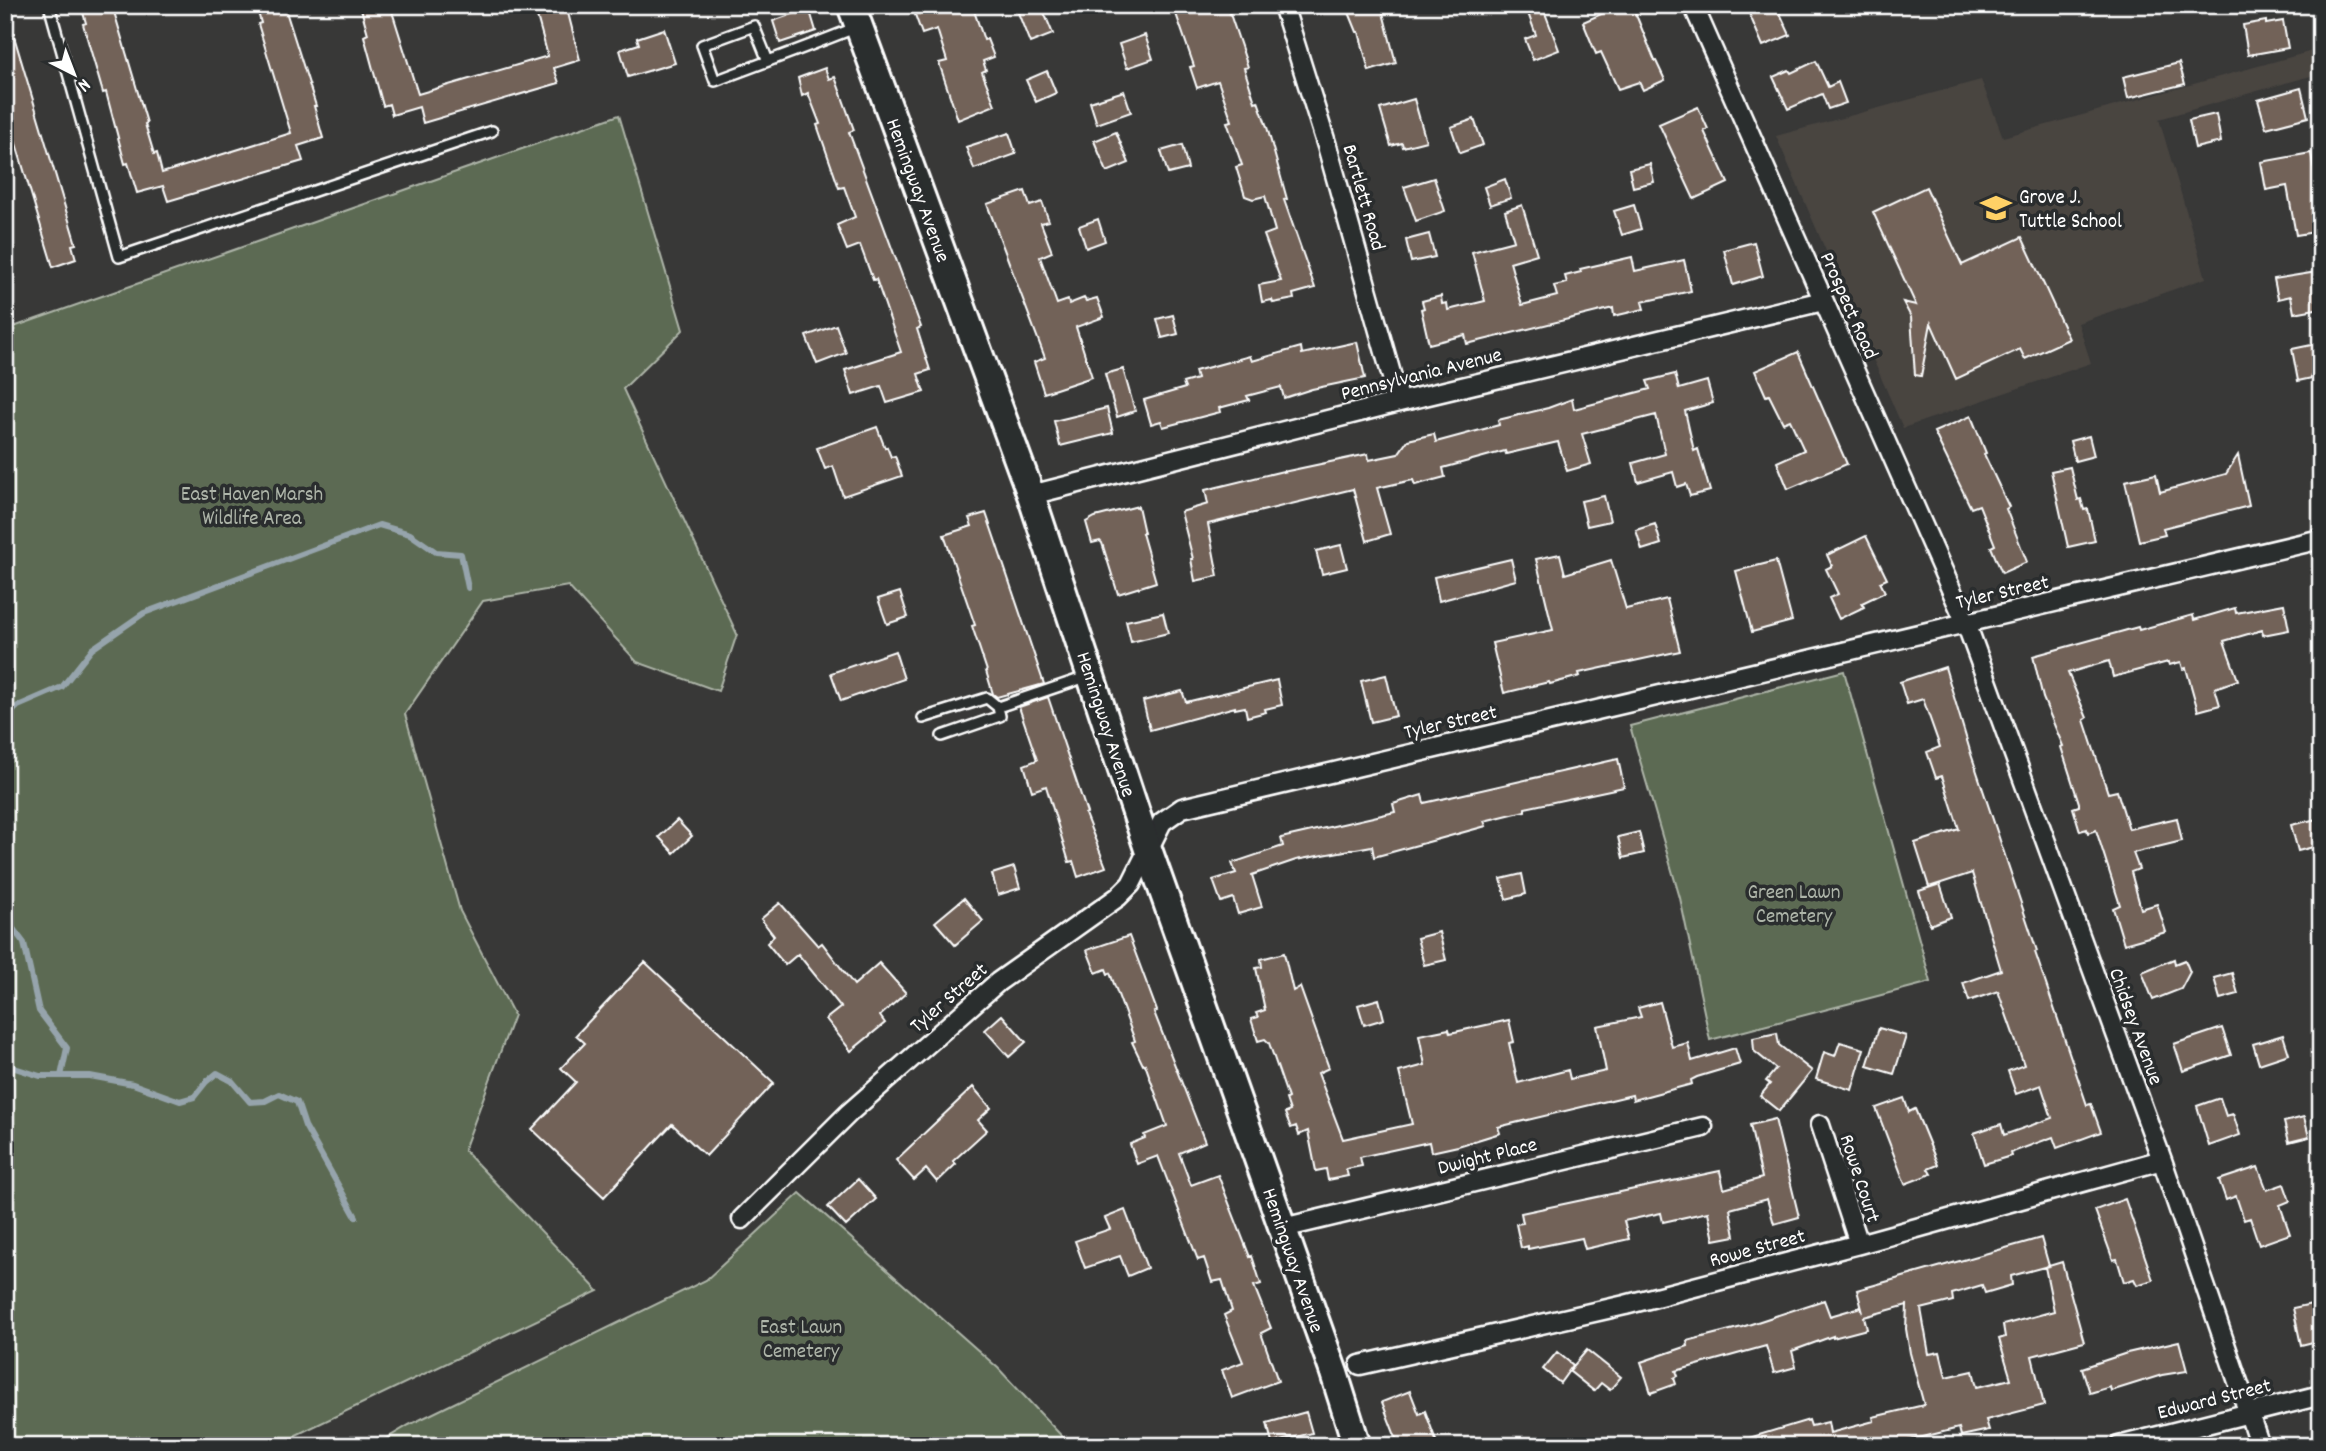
<svg xmlns="http://www.w3.org/2000/svg" width="2326" height="1451" font-family="Dekko,sans-serif">
<style>
.built{fill:#494541}
.green{fill:#5c6b53;stroke:#aeb5a9;stroke-width:2}
.lines{fill:none;stroke-linecap:round;stroke-linejoin:round}
.stream{stroke:#96a4ac;stroke-width:6}
.building{fill:#726259;stroke:#fff;stroke-width:2;fill-rule:evenodd}
.service-casing{stroke:#fff;stroke-width:14}
.minor-casing{stroke:#fff;stroke-width:23}
.secondary-casing{stroke:#fff;stroke-width:32}
.service{stroke:#2a2d2e;stroke-width:9}
.minor{stroke:#2a2d2e;stroke-width:18}
.secondary{stroke:#2a2d2e;stroke-width:26}
.labels{text-anchor:middle;stroke-width:7;stroke-linejoin:round;paint-order:stroke}
.street-label{font-size:21px;fill:#fff;stroke:#2a2d2e}
.poi-label{font-size:21px;fill:#fff;stroke:#2a2d2e;text-anchor:start}
.park-label{font-size:21px;fill:#aeb5a9;stroke:#2a2d2e}
</style>
<rect width="100%" height="100%" fill="#383837"/>
<filter id="ink" filterUnits="userSpaceOnUse"><feTurbulence type="fractalNoise" baseFrequency=".0143" numOctaves="2"/><feDisplacementMap in="SourceGraphic" scale="14" xChannelSelector="R" yChannelSelector="G"/><feConvolveMatrix kernelMatrix="1 2 1 2 8 2 1 2 1" color-interpolation-filters="sRGB"/></filter>
<g filter="url(#ink)">
<!-- built -->
<path class="built" d="M2316,50L2321,73L2159,119L2206,278L2078,323L2091,363L1903,428L1776,136L1981,80L2003,137Z"/>
<!-- green -->
<path class="green" d="M619,115L683,330L623,389L737,634L718,691L637,662L568,586L483,601L405,714L460,911L514,1015L464,1150L598,1291L296,1435L289,1446H5V330Z
M1844,671L1931,982L1710,1040L1680,898L1630,726Z
M800,1193L998,1368L1071,1446H374L409,1425L706,1280Z"/>
<g class="lines">
<!-- stream -->
<path class="stream" d="M5,718L18,706L62,687L92,649L144,613L379,525L410,534L436,552L461,554L468,588
M5,918L24,943L39,1011L67,1048L61,1076
M5,1065L40,1076H90L133,1084L180,1101L194,1097L206,1082L217,1073L232,1081L250,1102L265,1101L279,1094L297,1102L305,1126L356,1217"/>
</g>
<!-- building -->
<path class="building" d="M96,5H112L147,123L145,124L154,154L157,153L162,173L291,133L258,24L261,23L256,5H284L316,106H314L323,138L298,146L303,161L168,201L163,186L137,193L128,163L125,164L106,92L103,93L83,24L86,23L82,9Z
M360,5H390L418,94L548,56L534,5H566L580,60L554,68L559,83L423,123L419,107L392,115L389,104L383,106L364,36L368,34Z
M925,5H972L984,40L987,39L994,57L983,61L986,70L982,72L995,105L958,120L939,63L947,61L937,29L922,34L913,9Z
M1030,5H1041L1053,34L1030,43L1017,10Z
M1173,5H1227L1248,67L1244,68L1255,102L1258,101L1267,127L1287,199L1284,200L1315,288L1293,294L1294,299L1273,303L1272,300L1262,302L1259,285L1281,281L1264,235L1275,231L1265,196L1253,199L1245,196L1236,167L1242,165L1227,122L1232,121L1218,81L1197,88L1190,67L1194,66Z
M1346,5H1381L1396,63L1369,71L1359,32H1357Z
M1525,5H1542L1559,50L1533,60L1525,39L1536,35Z
M1604,5H1632L1655,61H1656L1665,80L1643,90L1639,82L1618,89L1601,52L1596,54L1583,22L1606,12Z
M1759,5H1769L1772,11L1778,9L1790,35L1763,46L1748,11Z
M809,8L816,31L780,43L773,21Z
M2266,21V24L2283,21L2288,48L2248,55L2243,25Z
M10,23L76,244L72,245L76,259L53,267L5,107V24Z
M664,29L675,63L628,77L620,50L639,44L637,38Z
M1145,35L1153,59L1127,68L1119,44Z
M1816,61L1828,87L1838,82L1846,103L1828,109L1822,94L1788,109L1773,77L1789,70L1791,73Z
M2179,63L2185,84L2128,98L2123,77Z
M825,68L829,79L835,77L854,130L849,132L921,327L917,329L930,370L918,374L924,392L887,403L881,386L853,395L845,370L901,352L876,279L873,280L860,245L847,250L837,225L855,217L844,187L839,188L817,125L820,124L808,93L802,96L798,78Z
M1047,71L1056,93L1036,102L1026,80Z
M2301,88L2308,117L2266,128L2258,100Z
M1124,91L1131,112L1097,124L1090,102Z
M1414,99L1426,141L1403,147L1402,143L1391,146L1380,109Z
M1698,107L1708,129L1704,131L1728,183L1694,199L1659,124Z
M2216,114L2221,142L2195,148L2189,120Z
M1474,119L1483,145L1460,153L1451,127Z
M1116,132L1129,163L1107,172L1094,141Z
M1009,133L1016,154L974,169L966,147Z
M1182,145L1188,169L1168,174L1161,151Z
M2311,153L2321,211V231L2296,235L2287,186L2266,190L2261,162Z
M1650,164L1654,182L1633,187L1629,169Z
M1434,178L1445,211L1416,221L1404,187Z
M1505,179L1511,198L1490,205L1484,187Z
M1926,187L1962,265L2022,237L2069,339L2025,359L2020,349L1956,379L1931,323L1921,376L1915,375L1911,317L1903,302L1916,305L1873,212Z
M1025,191L1030,206L1042,202L1049,221L1041,223L1052,252L1040,257L1057,304L1068,300L1069,304L1084,298L1086,301L1097,298L1104,317L1076,327L1092,377L1044,393L1034,362L1045,358L987,204Z
M1522,205L1537,254L1510,262L1522,305L1557,296L1554,286L1567,283L1565,276L1581,272L1580,269L1632,257L1635,271L1684,260L1691,291L1642,302L1644,309L1614,316L1613,308L1467,344L1465,335L1429,344L1421,309L1424,308L1422,301L1441,296L1442,304L1447,303L1448,310L1485,301L1472,252L1514,241L1505,211Z
M1634,205L1641,229L1622,235L1614,211Z
M1098,219L1105,241L1086,248L1079,226Z
M1429,234L1435,257L1411,262L1406,240Z
M1754,242L1763,276L1733,285L1724,250Z
M2317,272L2321,308L2294,313L2291,296L2278,299L2274,279Z
M1173,315L1178,334L1162,338L1157,319Z
M836,325L846,353L817,364L806,336Z
M1357,342L1365,378L1312,389L1284,398L1281,387L1247,396L1249,400L1219,408L1220,412L1163,427L1161,421L1151,424L1144,400L1185,388L1183,383L1197,379L1195,371L1250,356L1252,361L1301,347L1302,354Z
M2321,343V376L2298,381L2292,349Z
M1798,352L1847,464L1788,489L1777,462L1804,450L1790,420L1783,423L1769,395L1766,396L1755,371Z
M1123,369L1135,411L1117,417L1105,374Z
M1675,374L1679,389L1707,381L1713,403L1685,411L1694,451L1698,449L1710,491L1690,496L1686,484L1677,487L1673,472L1638,482L1633,463L1665,454L1656,415L1582,434L1591,464L1567,471L1558,442L1506,454L1505,451L1443,468L1445,477L1415,485L1413,480L1377,488L1390,534L1367,541L1353,489L1208,524L1218,576L1195,581L1191,559H1193L1181,512L1208,504L1205,490L1283,471V472L1368,454L1369,460L1398,454L1408,440L1434,434L1436,442L1499,425L1498,420L1548,408L1572,399L1574,409L1650,389L1647,381Z
M1107,408L1113,433L1060,446L1054,421Z
M1971,416L1986,453L1984,454L2009,507L2006,509L2027,562L2002,573L1991,547L1995,545L1979,505L1971,508L1934,432Z
M877,427L885,448L887,447L891,457L895,456L902,476L843,496L833,466L825,469L817,448Z
M2089,436L2094,456L2075,461L2070,441Z
M2238,455L2249,506L2163,528L2165,535L2139,541L2125,481L2156,474L2160,492L2226,474Z
M2070,467L2078,500L2081,499L2084,510L2088,509L2095,541L2068,547L2051,471Z
M1604,496L1610,521L1587,526L1581,501Z
M1138,506L1144,533H1142L1156,582L1118,594L1102,543L1100,541L1092,543L1086,522L1095,517Z
M986,513L1044,684L997,697L993,694L986,671H987L972,626L975,625L944,535L972,526L969,518Z
M1655,524L1661,544L1642,550L1636,530Z
M1866,536L1887,579L1880,582L1885,592L1862,603L1864,607L1839,619L1829,598L1838,594L1826,569L1832,566L1827,555Z
M1341,545L1347,568L1322,574L1316,551Z
M1560,554L1565,574L1611,560L1626,609L1667,599L1680,651L1579,673L1580,676L1550,684L1549,682L1504,693L1492,643L1553,630L1536,559Z
M1511,559L1516,580L1439,601L1434,577Z
M1776,561L1792,621L1752,632L1736,571Z
M900,592L908,617L887,624L878,599Z
M2284,604L2289,630L2263,635L2262,630L2224,641L2238,680L2215,688L2220,705L2198,711L2186,668L2183,669L2181,662L2169,665L2168,662L2113,677L2109,661L2068,673L2087,718L2084,720L2108,793L2117,791L2129,829L2177,818L2182,841L2133,853L2139,869L2131,872L2141,909L2157,904L2166,932L2124,944L2113,908L2120,905L2096,830L2088,833L2087,829L2080,831L2073,808L2079,806V803L2061,747L2063,746L2043,698L2033,656L2138,627L2139,630L2193,615L2194,620L2235,608L2236,613Z
M1163,613L1168,633L1131,642L1126,621Z
M895,651L904,679L841,701L831,673Z
M1945,667L1971,754L2037,951L2035,952L2087,1105L2091,1104L2101,1132L2057,1148L2053,1137L2010,1153L2011,1156L1984,1164L1974,1133L2001,1124L2004,1135L2052,1118L2041,1085L2016,1094L2008,1071L2024,1065L1998,991L1969,1001L1963,983L2001,970L1972,873L1929,887L1915,843L1959,829L1942,776L1936,778L1927,752L1940,747L1923,699L1907,704L1900,682Z
M1386,675L1396,716L1371,722L1361,681Z
M1277,680L1282,705L1265,709L1266,712L1247,717L1245,707L1235,709V707L1150,730L1143,701L1182,691L1186,702Z
M1048,697L1087,813L1085,814L1106,867L1078,877L1073,861L1069,862L1046,786L1032,791L1024,765L1037,760L1019,707Z
M1618,759L1624,787L1525,808V811L1484,821L1486,826L1374,857L1372,846L1296,860L1252,875L1262,907L1238,914L1233,898L1221,902L1213,880L1236,873L1232,863L1283,846L1281,838L1395,812L1393,804L1422,795L1424,803Z
M2321,818V845L2298,851L2291,825Z
M677,820L692,836L674,853L659,837Z
M1639,832L1644,853L1623,858L1618,837Z
M1014,867L1020,888L998,895L992,874Z
M1522,874L1526,894L1506,899L1501,879Z
M1940,884L1951,917L1930,925L1919,891Z
M964,898L983,921L955,945L935,922Z
M780,903L818,946L822,943L854,985L879,963L906,993L880,1016L885,1023L851,1051L826,1019L841,1007L798,954L785,965L767,943L774,936L761,919Z
M1439,932L1446,960L1424,965L1417,938Z
M1129,936L1157,1011L1154,1012L1205,1142L1179,1153L1191,1185L1218,1175L1250,1257L1252,1256L1261,1284L1254,1286L1271,1328L1261,1333L1278,1381L1232,1398L1222,1370L1243,1362L1224,1315L1232,1311L1222,1280L1212,1282L1204,1258L1198,1260L1158,1156L1137,1164L1130,1144L1145,1138L1144,1135L1167,1126L1145,1064L1143,1065L1132,1042L1135,1041L1110,973L1108,974L1106,969L1096,973L1087,950Z
M1284,953L1293,991L1300,987L1329,1068L1318,1073L1343,1139L1412,1124L1399,1072L1425,1065L1419,1035L1449,1029L1450,1033L1509,1020L1514,1042L1509,1043L1518,1083L1568,1070L1570,1079L1606,1071L1597,1026L1641,1017L1638,1008L1660,1002L1672,1047L1688,1043L1692,1061L1735,1048L1740,1064L1697,1077L1691,1080L1692,1084L1651,1095L1633,1100L1632,1095L1498,1127L1500,1133L1458,1146L1431,1152L1429,1142L1360,1157L1362,1166L1346,1169L1348,1176L1328,1180L1326,1169L1316,1171L1308,1131L1299,1135L1296,1126L1291,1128L1285,1113L1290,1111L1286,1099L1288,1098L1269,1043L1265,1039L1258,1041L1251,1019L1258,1017L1256,1013L1265,1010L1256,968L1262,967L1261,959Z
M2174,959L2175,964L2185,960L2190,972L2181,989L2153,1000L2142,972Z
M645,962L774,1083L706,1156L672,1124L604,1197L532,1129L576,1082L561,1068L585,1043L576,1035Z
M2232,973L2238,994L2220,999L2214,978Z
M1379,999L1384,1019L1364,1025L1358,1005Z
M1002,1015L1026,1042L1009,1057L985,1030Z
M1879,1028L1906,1036L1894,1074L1867,1066Z
M2222,1028L2231,1055L2183,1071L2174,1044Z
M1777,1033L1779,1045L1812,1071L1779,1111L1760,1096L1770,1084L1766,1081L1776,1069L1754,1051L1753,1038Z
M2283,1035L2289,1054L2259,1064L2253,1044Z
M1840,1042L1864,1049L1852,1090L1816,1079L1824,1052L1835,1056Z
M973,1087L991,1108L978,1120L987,1130L953,1161L956,1164L937,1182L926,1169L914,1180L896,1160Z
M1904,1098L1909,1112L1915,1109L1938,1165L1928,1169L1931,1174L1905,1184L1876,1108Z
M2220,1098L2226,1116L2233,1114L2240,1135L2209,1146L2197,1106Z
M2304,1117L2309,1137L2289,1142L2284,1122Z
M1775,1119L1799,1217L1774,1224L1767,1199L1730,1209L1735,1236L1714,1240L1708,1212L1663,1222L1661,1213L1624,1221L1629,1239L1585,1249L1582,1238L1528,1249V1246L1521,1248L1516,1224L1523,1223L1521,1213L1720,1171L1724,1189L1762,1178L1750,1125Z
M2258,1167L2267,1190L2284,1184L2290,1201L2280,1205L2290,1234L2259,1245L2250,1218L2244,1220L2236,1196L2226,1200L2219,1180Z
M858,1179L876,1199L846,1226L828,1207Z
M2125,1199L2153,1280L2137,1285L2134,1279L2124,1282L2117,1259L2113,1260L2095,1210Z
M1125,1210L1147,1268L1128,1276L1120,1256L1085,1268L1075,1241L1110,1229L1105,1218Z
M2041,1238L2049,1266L2062,1262L2084,1342L2032,1356L2044,1405L1986,1420L1989,1430L1961,1436L1959,1428L1887,1446H1739V1441L1809,1420L1811,1426L1828,1422L1830,1433L1874,1421L1873,1417L1924,1405L1910,1353L1906,1329L1907,1305L1864,1317L1867,1329L1833,1338V1336L1792,1351L1796,1367L1774,1373L1766,1346L1676,1371L1678,1376L1674,1378L1676,1384L1651,1393L1641,1362L1688,1346L1687,1341L1742,1327L1824,1300L1830,1316L1861,1307L1863,1313L1857,1290ZM2048,1266L2045,1267L2054,1311L2003,1325L2005,1337L1999,1339L2011,1379L1977,1387L1973,1371L1946,1377L1940,1352L1929,1354L1921,1309L1953,1301L1952,1294L1982,1285L1985,1293L2012,1285L2011,1276Z
M2321,1302V1340L2301,1345L2293,1308Z
M2179,1341L2187,1371L2162,1375L2111,1391L2110,1387L2090,1393L2082,1368L2127,1353Z
M1587,1350L1621,1377L1610,1390L1601,1383L1594,1391L1569,1371Z
M1557,1352L1573,1365L1560,1383L1543,1369Z
M1410,1391L1419,1414L1425,1411L1438,1446H1399L1382,1402Z
M1306,1412L1312,1433L1272,1443L1267,1423Z"/>
<g class="lines">
<defs>
<path id="service" d="M49,5L119,257L492,131
M768,61L754,26L702,45L715,81C762,63 810,46 857,27
M923,718L987,698L998,707
M942,736L1000,716L998,707L1089,676"/>
<path id="minor" d="M1283,5L1327,146L1399,402
M1693,5L1966,623L2162,1160L2260,1446
M1031,495L1399,402L1823,301
M1820,1125L1859,1244
M742,1219L849,1113L998,982L1118,897L1131,884L1162,822L1182,808L2321,539
M1283,1228L1703,1127
M1360,1365L1625,1305L1859,1244L2162,1160
M2119,1446L2321,1395"/>
<path id="secondary" d="M851,5L1031,495L1148,849L1334,1373L1357,1446"/>
</defs>
<!-- service casing -->
<use href="#service" class="service-casing"/>
<!-- minor casing -->
<use href="#minor" class="minor-casing"/>
<!-- secondary casing -->
<use href="#secondary" class="secondary-casing"/>
<!-- service -->
<use href="#service" class="service"/>
<!-- minor -->
<use href="#minor" class="minor"/>
<!-- secondary -->
<use href="#secondary" class="secondary"/>
</g>
</g>
<!-- icons -->
<defs>
<symbol id="school-bare" viewBox="-9 -9 18 18"><path d="M0-5L7-2L0 1L-7-2ZM-4 1L0 2.5L4 1V4Q0 6-4 4Z" fill="#ffd166" stroke="#2a2d2e" stroke-width="2.5" paint-order="stroke"/></symbol>
</defs>
<g fill-rule="evenodd">
<use href="#school-bare" x="1974" y="186" width="44" height="44"/>
</g>
<g class="labels">
<!-- street labels -->
<g class="street-label">
<text transform="translate(919 190) rotate(70)" y="7">Hemingway Avenue</text>
<text transform="translate(1365 197) rotate(74)" y="7">Bartlett Road</text>
<text transform="translate(1850 305) rotate(66)" y="7">Prospect Road</text>
<text transform="translate(1421 373) rotate(-14)" y="7">Pennsylvania Avenue</text>
<text transform="translate(2002 591) rotate(-13)" y="7">Tyler Street</text>
<text transform="translate(1450 721) rotate(-13)" y="7">Tyler Street</text>
<text transform="translate(1107 724) rotate(72)" y="7">Hemingway Avenue</text>
<text transform="translate(948 997) rotate(-41)" y="7">Tyler Street</text>
<text transform="translate(2137 1026) rotate(70)" y="7">Chidsey Avenue</text>
<text transform="translate(1487 1155) rotate(-14)" y="7">Dwight Place</text>
<text transform="translate(1861 1178) rotate(72)" y="7">Rowe Court</text>
<text transform="translate(1757 1247) rotate(-15)" y="7">Rowe Street</text>
<text transform="translate(1294 1260) rotate(71)" y="7">Hemingway Avenue</text>
<text transform="translate(2214 1398) rotate(-14)" y="7">Edward Street</text>
</g>
<!-- poi labels -->
<g class="poi-label">
<text x="2019" y="203">Grove J.<tspan x="2019" dy="24">Tuttle School</tspan></text>
</g>
<!-- park labels -->
<g class="park-label">
<text x="252" y="500">East Haven Marsh<tspan x="252" dy="24">Wildlife Area</tspan></text>
<text x="1794" y="898">Green Lawn<tspan x="1794" dy="24">Cemetery</tspan></text>
<text x="801" y="1333">East Lawn<tspan x="801" dy="24">Cemetery</tspan></text>
</g>
</g>
<!-- margin -->
<rect width="2326" height="1451" fill="none" stroke="#2a2d2e" stroke-width="28"/>
<rect x="14" y="14" width="2298" height="1423" fill="none" stroke="#fff" stroke-width="2.5" filter="url(#ink)"/>
<!-- north arrow -->
<g transform="translate(74 74) rotate(138)" stroke="#2a2d2e" stroke-width="5" paint-order="stroke">
<path d="M0-5L12 26L0 18L-12 26Z" fill="#ffffff"/>
<text y="-10" font-size="19" font-weight="bold" text-anchor="middle" fill="#ffffff">N</text>
</g>
</svg>
